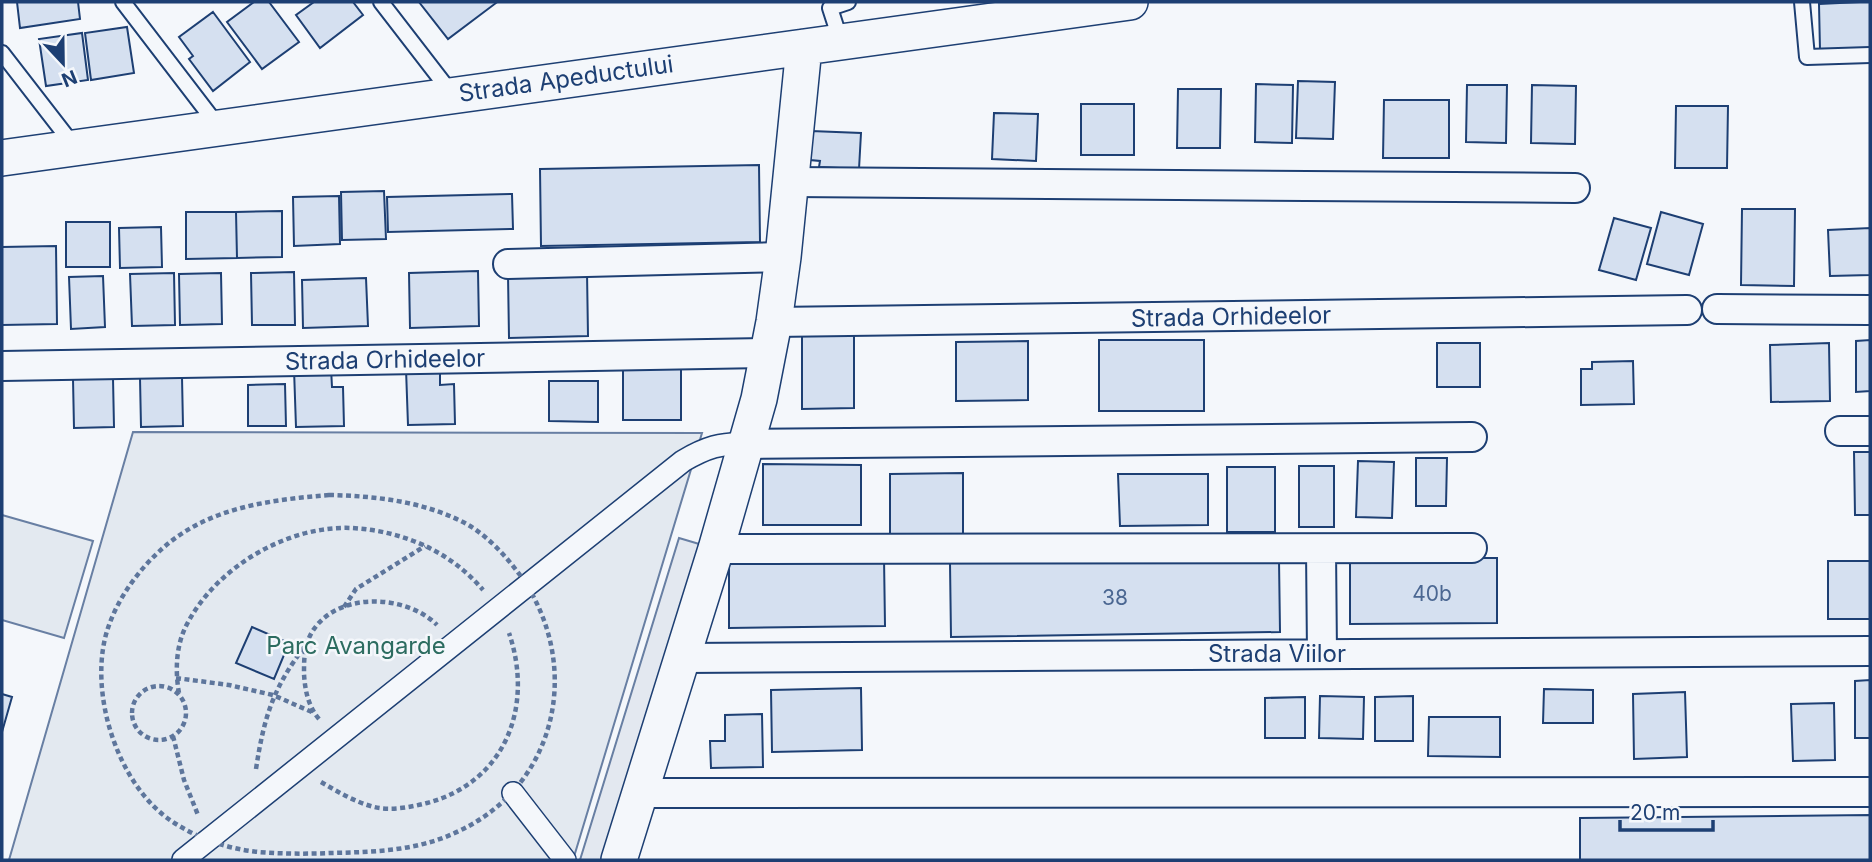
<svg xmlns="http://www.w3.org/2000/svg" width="1872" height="862" font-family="Inter,sans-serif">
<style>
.green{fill:#e3e9f0;stroke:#687fa3;stroke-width:2}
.parking{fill:#e3e8f0;stroke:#687fa3;stroke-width:2}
.building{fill:#d5e0f0;stroke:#1d3f73;stroke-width:2}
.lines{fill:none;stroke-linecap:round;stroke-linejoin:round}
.service-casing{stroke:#1d3f73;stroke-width:18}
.pedestrian-casing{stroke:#1d3f73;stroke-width:24}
.minor-casing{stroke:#1d3f73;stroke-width:32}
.tertiary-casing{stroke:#1d3f73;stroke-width:38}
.path{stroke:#5e769c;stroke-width:4.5;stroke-dasharray:5 3.5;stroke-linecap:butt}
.service{stroke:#f4f7fb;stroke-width:14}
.pedestrian{stroke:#f4f7fb;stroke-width:21}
.minor{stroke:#f4f7fb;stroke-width:28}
.tertiary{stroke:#f4f7fb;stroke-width:35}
.labels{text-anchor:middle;stroke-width:5;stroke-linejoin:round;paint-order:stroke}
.number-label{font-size:21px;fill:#4b6792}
.street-label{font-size:24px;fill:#1d3f73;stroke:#f4f7fb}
.park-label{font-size:24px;fill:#2c6c60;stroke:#f4f7fb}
</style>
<rect width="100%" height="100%" fill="#f4f7fb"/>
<!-- green -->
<path class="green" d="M133,432L702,433L573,860H9Z
M2,515L93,541L64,638L2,620Z"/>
<!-- parking -->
<path class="parking" d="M679,538L716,549L619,860H580Z"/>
<!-- building -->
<path class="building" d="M17,2H78L80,19L20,28Z
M254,2H269L299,42L262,69L227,22Z
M314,2H353L363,15L320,48L296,15Z
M419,2H495L496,3L448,39Z
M1860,2H1870V49L1820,50L1819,4Z
M213,12L250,62L213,91L189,59L193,56L179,37Z
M127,27L134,73L91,80L85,33Z
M82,33L88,80L46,86L39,39Z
M1298,81L1335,82L1333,139L1296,138Z
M1256,84L1293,85L1292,143L1255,142Z
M1467,85H1507L1506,143L1466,142Z
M1532,85L1576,86L1575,144L1531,143Z
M1178,89H1221L1220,148H1177Z
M1384,100H1449V158H1383Z
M1081,104H1134V155H1081Z
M1676,106H1728L1727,168H1675Z
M994,113L1038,114L1036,161L992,159Z
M811,131L861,133L859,169L819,167L820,161L810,160Z
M759,165L760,242L541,246L540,169Z
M384,191L386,239L342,240L341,192Z
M512,194L513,229L388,232L387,197Z
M339,196L340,244L294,246L293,197Z
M1742,209H1795L1794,286L1741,285Z
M282,211V257L237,258L236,212Z
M186,212H236L237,258L186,259Z
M1661,212L1703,224L1689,275L1647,264Z
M1614,218L1651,228L1636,280L1599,270Z
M66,222H110V267H66Z
M161,227L162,267L120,268L119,228Z
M1870,228V275L1830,276L1828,230Z
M56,246L57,324L2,325V247Z
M478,271L479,326L410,328L409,273Z
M294,272L295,325H252L251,273Z
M587,272L588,336L509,338L508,275Z
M174,273L175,325L132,326L130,274Z
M221,273L222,324L180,325L179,274Z
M103,276L105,327L71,329L69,277Z
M366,278L368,326L303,328L302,280Z
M854,334V408L802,409V335Z
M1099,340H1204V411H1099Z
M1870,340V391L1856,392V341Z
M1028,341V400L956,401V342Z
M1437,343H1480V387H1437Z
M1829,343L1830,401L1771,402L1770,345Z
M1633,361L1634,404L1581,405V369H1592V362Z
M331,368L332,387H343L344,426L296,427L294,369Z
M440,368V385L454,384L455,424L408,425L406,369Z
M623,369H681V420H623Z
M182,377L183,426L141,427L140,378Z
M113,378L114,427L74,428L73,379Z
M549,381H598V422L549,421Z
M285,384L286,426H248V385Z
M1854,452H1870V515H1855Z
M1416,458H1447L1446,506H1416Z
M1358,461L1394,462L1392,518L1356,517Z
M763,464L861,465V525H763Z
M1299,466H1334V527H1299Z
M1227,467H1275V532H1227Z
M963,473V534H890V474Z
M1118,474H1208V525L1120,526Z
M884,557L885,626L729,628V559Z
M1350,558H1497V623L1350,624Z
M1279,560L1280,632L951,637L950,563Z
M1828,561H1870V619H1828Z
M252,627L289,643L274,679L236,663Z
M1870,680V738H1855V681Z
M861,688L862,750L772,752L771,690Z
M1544,689L1593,690V723H1543Z
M1685,692L1687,757L1634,759L1633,694Z
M2,694L12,697L2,732Z
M1320,696L1364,697L1363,739L1319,738Z
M1413,696V741H1375V697Z
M1305,697V738H1265V698Z
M1834,703L1835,760L1793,761L1791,704Z
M762,714L763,767L711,768L710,741H725V715Z
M1429,717H1500V757L1428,756Z
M1870,815V860H1580V818Z"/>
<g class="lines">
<defs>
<path id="service" d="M123,2L218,126
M381,2L452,94
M1802,2L1807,57L1870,55
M841,42L830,8L848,2
M2,53L74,146"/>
<path id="pedestrian" d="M513,793L565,860
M183,860L683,461C705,448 722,442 747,444"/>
<path id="minor" d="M792,182L1575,188
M508,264L783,257
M1717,309L1870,310
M774,322L1687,310
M2,366L768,353
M1840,431H1870
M747,444L1472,437
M716,549L1472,548
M1321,549L1322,654
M683,658L1870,651
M640,793L1870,792"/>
<path id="tertiary" d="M2,158L1130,2
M619,860L716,549L759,399L774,322L783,257L804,47"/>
</defs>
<!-- service casing -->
<use href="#service" class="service-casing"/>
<!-- pedestrian casing -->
<use href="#pedestrian" class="pedestrian-casing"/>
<!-- minor casing -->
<use href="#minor" class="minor-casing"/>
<!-- tertiary casing -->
<use href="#tertiary" class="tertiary-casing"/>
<!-- path -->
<path class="path" d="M329,495C375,496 421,501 463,522C486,534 505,555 520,575C583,663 559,784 459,831C418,851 375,852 331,853C307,854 283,854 259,852C228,849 199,839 173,822C117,786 87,690 108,628C118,598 139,569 163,548C209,507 270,500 329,495Z
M344,607L356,589L425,546
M176,678L229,685L273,695L314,713
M132 713a27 27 0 1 1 54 0a27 27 0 1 1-54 0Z
M179,693C175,671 176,646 186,626C215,568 287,525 352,528C403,531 450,551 483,590
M319,719C308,706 305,690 304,674C304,659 304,646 312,632C337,591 406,594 437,625
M173,736L184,780L198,815
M256,769C264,717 273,688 305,646
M321,782C338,792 355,802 374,807C391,811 411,807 427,803C506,782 534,706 509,633"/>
<!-- service -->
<use href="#service" class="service"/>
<!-- pedestrian -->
<use href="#pedestrian" class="pedestrian"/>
<!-- minor -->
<use href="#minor" class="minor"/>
<!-- tertiary -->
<use href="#tertiary" class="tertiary"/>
</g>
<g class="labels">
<!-- number labels -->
<g class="number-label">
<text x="1432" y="601">40b</text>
<text x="1115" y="605">38</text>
</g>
<!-- street labels -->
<g class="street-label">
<text transform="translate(566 79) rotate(-8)" y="8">Strada Apeductului</text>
<text transform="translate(1231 317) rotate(-1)" y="8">Strada Orhideelor</text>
<text transform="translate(385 360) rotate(-1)" y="8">Strada Orhideelor</text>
<text x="1277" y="662">Strada Viilor</text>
</g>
<!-- park labels -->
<g class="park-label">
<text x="356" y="654">Parc Avangarde</text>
</g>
</g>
<!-- border -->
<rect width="1872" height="862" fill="none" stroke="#1d3f73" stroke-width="7"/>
<!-- north arrow -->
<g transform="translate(63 63) rotate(158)" stroke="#f4f7fb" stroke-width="5" paint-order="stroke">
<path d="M0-5L12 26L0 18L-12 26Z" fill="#1d3f73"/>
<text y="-10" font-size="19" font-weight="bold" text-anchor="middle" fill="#1d3f73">N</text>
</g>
<!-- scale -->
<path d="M1620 820v10h93v-10" fill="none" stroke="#1d3f73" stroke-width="3.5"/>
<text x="1630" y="820" font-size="21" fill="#1d3f73" stroke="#f4f7fb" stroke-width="5" paint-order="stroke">20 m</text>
</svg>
